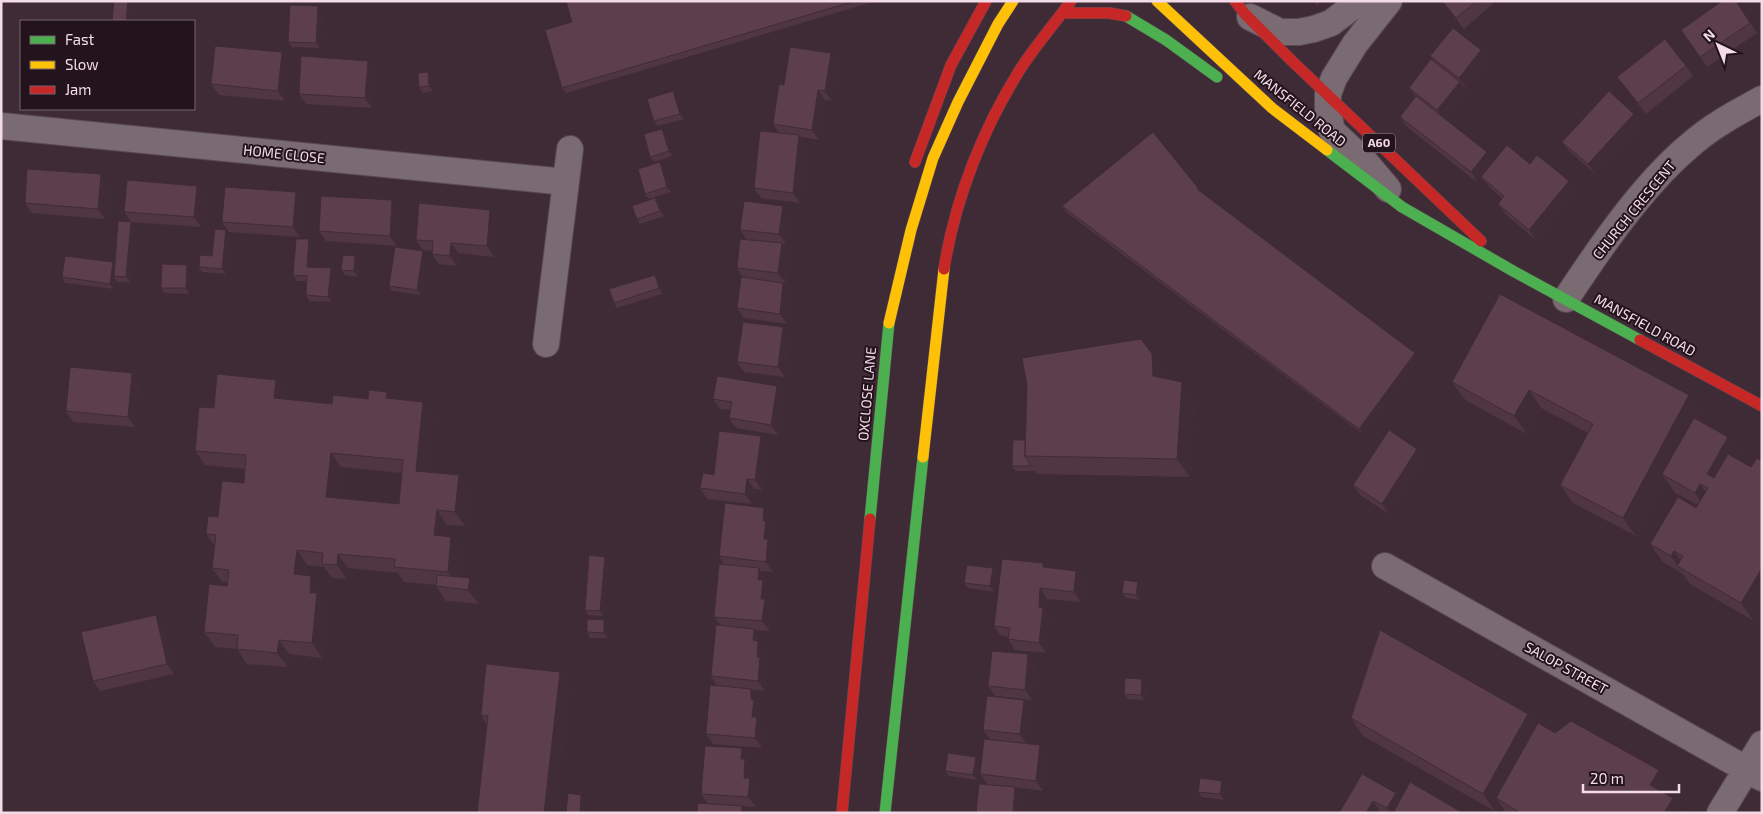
<svg xmlns="http://www.w3.org/2000/svg" width="1763" height="814" font-family="'Exo 2',sans-serif">
<style>
.lines{fill:none;stroke-linecap:round;stroke-linejoin:round}
.street-casing{stroke:#594852;stroke-width:28}
.fast-casing{stroke:#594852;stroke-width:12}
.slow-casing{stroke:#594852;stroke-width:12}
.jam-casing{stroke:#594852;stroke-width:12}
.street{stroke:#7a6a72;stroke-width:26}
.fast{stroke:#4caf50;stroke-width:11}
.slow{stroke:#ffc107;stroke-width:11}
.jam{stroke:#c62828;stroke-width:11}
.wall{fill:#4f3640;fill-rule:evenodd}
.shaded-wall{fill:#402c34}
.building{fill:#5c3f4b;stroke:#402c34;fill-rule:evenodd}
.labels{text-anchor:middle;stroke-width:4;stroke-linejoin:round;paint-order:stroke}
.shield{fill:#23131c;stroke:#b59faa;stroke-width:1}
.shield-label{font-size:12px;font-weight:bold;fill:#f3dbe7}
.street-label{font-size:14px;fill:#f3dbe7;stroke:#23131c}
</style>
<rect width="100%" height="100%" fill="#3f2b36"/>
<g class="lines">
<defs>
<path id="street" d="M1250,17L1280,32H1299L1314,29L1331,23L1360,1
M1,126L566,182
M1388,189L1366,163L1332,131L1328,112V94L1334,78L1355,44L1389,1
M1566,299C1599,249 1642,186 1688,147C1710,127 1736,113 1762,99
M546,344L570,149
M1385,566L1762,778
M1720,813L1762,744"/>
<path id="fast" d="M1126,16L1166,40L1217,77
M1327,150L1402,207L1513,271L1640,340
M870,519L889,323
M885,813L923,457"/>
<path id="slow" d="M1157,1L1272,108L1327,150
M889,323L911,230L933,158L958,102L998,24L1013,1
M923,457L944,269"/>
<path id="jam" d="M1235,1L1245,14L1292,61L1481,241
M1062,13H1109L1126,16
M915,162L951,65L986,1
M944,269C955,199 983,128 1021,68C1036,45 1055,23 1071,1
M1640,340L1762,406
M842,813L870,519"/>
</defs>
<!-- street casing -->
<use href="#street" class="street-casing"/>
<!-- fast casing -->
<use href="#fast" class="fast-casing"/>
<!-- slow casing -->
<use href="#slow" class="slow-casing"/>
<!-- jam casing -->
<use href="#jam" class="jam-casing"/>
<!-- street -->
<use href="#street" class="street"/>
<!-- fast -->
<use href="#fast" class="fast"/>
<!-- slow -->
<use href="#slow" class="slow"/>
<!-- jam -->
<use href="#jam" class="jam"/>
</g>
<!-- wall -->
<path class="wall" d="M566,1H876L566,93L562,88L572,22Z
M1314,1H1321L1317,5Z
M1442,1H1496L1464,29Z
M1736,1L1757,33L1707,67L1681,30Z
M318,6L322,11L320,48L292,47L288,42Z
M1481,50L1488,60L1466,88L1463,86L1467,92L1445,119L1494,161L1530,164L1576,191L1536,240L1505,214L1498,204L1502,198L1489,187L1482,178L1478,183L1407,127L1400,117L1416,97L1409,88L1434,62L1430,56Z
M282,52L289,63L285,101L219,95L211,84Z
M831,53L838,64L832,101L825,100L819,140L801,137L807,145L800,203L761,198L754,188L779,133L773,124L784,85Z
M368,61L375,71L372,108L306,104L299,94Z
M1686,66L1693,76L1646,114L1617,77Z
M428,72L431,77L433,91L423,93L419,87Z
M673,91L677,97L684,119L658,126L654,121Z
M1634,114L1641,124L1595,174L1570,152L1562,142Z
M666,134L672,156L654,162L650,157Z
M660,162L664,168L671,192L649,199L645,194Z
M108,185L105,219L32,213L25,203Z
M197,186L204,196L201,227L131,222L124,212Z
M1198,188L1202,193L1419,358L1363,434L1066,212L1062,206Z
M296,192L303,202L300,237L229,232L222,222Z
M655,198L659,203L664,216L640,224L637,219Z
M399,210L397,246L326,241L319,231Z
M490,210L497,220L494,257L458,253L457,266L439,264L432,254V251L423,250L416,240Z
M790,216L786,244H782L789,254L786,283L780,282L790,293L787,324L744,318L737,308L743,278L737,268L747,240L740,230Z
M131,222L134,227L130,282H117L115,279L114,289L65,283L62,277L114,264Z
M230,236L226,274L202,272L199,267L212,256Z
M313,244L311,267L331,268L334,274L332,302L309,301L306,295V281H297L293,275Z
M355,256L359,261L358,277L345,275L341,270Z
M426,256L421,295L392,291L389,286Z
M190,270L189,294L165,293L161,288Z
M658,280L662,294L617,308L614,303Z
M1500,294L1702,413L1698,420L1728,437L1741,455L1738,460L1754,621L1690,584L1683,574L1663,562L1650,544L1696,508L1698,505L1674,492L1666,480L1636,536L1573,503L1560,485L1588,433L1541,408L1527,434L1465,400L1452,382Z
M790,338L785,377L744,372L737,362Z
M1164,372L1165,378L1194,400L1190,477L1037,474L1035,471H1016L1012,466L1025,440Z
M132,373L139,383L135,427L73,422L66,411Z
M276,380L286,394L285,400L332,404L368,399L387,392L391,399L423,402L433,416L428,472L469,490L465,526L447,525L446,536L461,551L459,577L470,578L480,592L479,604L446,601L436,586V585L404,582L398,573L348,568L347,579L332,578L324,567L307,565L306,576L321,591V599L327,608L322,658L289,654L288,667L247,664L237,649L215,647L204,632L227,586L228,583L222,582L212,568L215,546L206,534L244,483L245,469L205,465L195,451L214,408ZM341,467L402,473L399,504L338,498Z
M784,396L778,435L736,428L729,418L730,410L720,409L713,399Z
M768,446L762,490L754,489L752,504L707,499L700,488L714,475Z
M1424,460L1389,514L1360,495L1353,485Z
M771,518L770,528L773,532L772,544L776,549L773,572L761,571L766,578L765,584L770,591L769,605L772,610L770,631L754,630L761,640L760,644L766,651L765,663L767,667L765,691L752,690L759,699L758,705L761,710L760,722L764,727L762,748L713,744L706,734L717,686L711,676L721,626L714,617L724,564L719,556Z
M605,557L608,562L604,616L588,615L585,610Z
M993,568L997,574L994,592L968,588L964,583Z
M1046,568L1076,571L1084,581L1081,602L1047,599L1046,612L1050,618L1046,653L1015,650L1008,639L1009,637L1001,636L994,626Z
M1142,587L1140,600L1126,598L1122,593Z
M163,625L174,674L100,691L93,681Z
M608,625V638H590L587,632Z
M1028,654L1035,664L1032,700L995,696L988,686Z
M560,672L570,687L555,813H477L487,725L481,715Z
M1146,684L1145,700L1128,699L1124,694Z
M1024,700L1032,710L1028,744L1047,755L1043,791L1015,787L1022,797L1021,813H976L987,784L980,774L990,739L983,730Z
M1528,714L1537,726L1555,733L1659,770L1671,788L1667,795L1683,813H1506L1500,804L1496,812L1363,736L1351,718Z
M742,748L749,759V765L752,769L751,780L757,788L756,807L708,804L701,794Z
M976,757L979,762L977,780L949,776L945,771Z
M1362,774L1400,800L1463,813H1384L1380,811L1339,813Z
M1226,786L1224,800L1202,797L1198,792Z"/>
<!-- shaded-wall -->
<path class="shaded-wall" d="M128,1L132,5L130,21H126Z
M318,6L322,11L320,48L316,43Z
M194,46L199,54L196,93L194,90Z
M1481,50L1488,60L1466,88L1459,78Z
M282,52L289,63L285,101L278,91Z
M831,53L838,64L832,101L825,91Z
M368,61L375,71L372,108L365,98Z
M428,72L431,77L433,91L429,86Z
M1460,82L1467,92L1445,120L1437,110Z
M818,90L825,100L819,140L812,130Z
M673,91L677,97L684,119L680,114Z
M1634,114L1641,124L1595,174L1588,164Z
M662,129L666,134L672,156L669,151Z
M799,135L807,145L800,203L793,193Z
M1487,152L1494,162L1478,183L1471,172Z
M660,162L664,168L671,192L667,187Z
M101,174L108,185L105,219L98,209Z
M1569,181L1576,191L1536,240L1529,230Z
M197,186L204,196L201,227L194,217Z
M296,192L303,202L300,237L293,227Z
M655,198L659,203L664,216L660,211Z
M392,200L399,210L397,246L390,236Z
M783,206L790,216L786,244L779,234Z
M490,210L497,220L494,257L487,246Z
M131,222L134,227L130,282L126,277Z
M226,230L230,236L226,274L222,269Z
M309,239L313,244L311,272L307,267Z
M451,243L458,253L457,266L450,256Z
M782,243L789,254L786,283L778,273Z
M423,251L426,256L421,295L417,290Z
M355,256L359,261L358,277L354,271Z
M113,262L117,267L114,276L115,279L114,289L110,284Z
M187,265L190,270L189,294L186,288Z
M331,268L334,274L332,302L328,297Z
M655,275L658,280L662,294L659,288Z
M783,283L790,293L787,324L780,314Z
M783,327L790,338L785,377L778,367Z
M1415,353L1419,358L1363,434L1359,429Z
M1152,354L1164,372L1166,394L1153,376Z
M132,373L139,383L135,427L128,417Z
M276,380L286,394L284,413L274,398Z
M1182,382L1194,400L1190,477L1177,459Z
M777,386L784,396L778,435L771,425Z
M1529,390L1541,408L1527,434L1514,416Z
M387,392L397,406L386,398Z
M1689,395L1702,413L1668,477L1662,474L1666,480L1636,536L1623,518Z
M423,402L433,416L427,485L416,471Z
M761,436L768,446L762,490L755,480Z
M1728,437L1741,455L1719,492L1707,474Z
M1417,449L1424,460L1389,514L1382,504Z
M331,453L341,467L337,512L326,497Z
M459,475L469,490L465,526L455,512Z
M747,479L754,489L752,504L745,494Z
M1700,484L1713,502L1707,511L1695,493Z
M764,508L771,518L770,528L773,532L772,544L776,549L773,572L766,562L763,521Z
M437,510L447,525L444,550L434,535Z
M451,537L461,551L458,587L448,572Z
M297,550L307,565L304,589L294,574Z
M1674,551L1687,569L1678,566L1671,556Z
M338,554L348,568L347,579L337,565Z
M605,557L608,562L604,616L600,611Z
M759,568L766,578L765,584L770,591L769,605L772,610L770,631L762,621L761,599L758,580Z
M993,568L997,574L994,592L990,586Z
M1762,568V608L1754,621L1741,603Z
M1076,571L1084,581L1081,602L1074,592Z
M311,576L321,591V599L327,608L322,658L312,643L310,593Z
M470,578L480,592L479,604L468,590Z
M1138,582L1142,587L1140,600L1136,595Z
M1040,588L1047,599L1046,612L1050,618L1046,653L1039,643V607Z
M156,615L163,625L174,674L167,664Z
M604,620L608,625V638L604,633Z
M754,629L761,640L760,644L766,651L765,663L767,667L765,691L758,681L757,657L753,640Z
M279,640L289,654L288,667L277,653Z
M1028,654L1035,664L1032,700L1025,690Z
M560,672L570,687L555,813H544Z
M1142,679L1146,684L1145,700L1141,695Z
M751,689L759,699L758,705L761,710L760,722L764,727L762,748L755,738L751,699Z
M1024,700L1032,710L1028,745L1020,734Z
M1528,714L1541,732L1496,798L1500,804L1496,812L1483,794Z
M1040,745L1047,755L1043,791L1036,781Z
M742,748L749,759V765L752,769L751,780L757,788L756,807L748,797L744,778L741,759Z
M976,757L979,762L977,780L973,775Z
M1659,770L1671,788L1662,803L1650,785Z
M1222,781L1226,786L1224,800L1220,794Z
M1015,787L1022,797L1021,813H1013Z
M1396,793L1403,803L1397,813H1390L1387,808Z
M581,795L585,800L584,813H580Z
M1673,798L1683,813H1664Z
M1373,801L1380,811L1379,813H1366Z
M742,806L746,813H741Z"/>
<!-- building -->
<path class="building" d="M114,1H128L126,21H112Z
M566,1H855L562,88L545,30L572,22Z
M1442,1H1477L1456,18Z
M1722,1H1736L1750,23L1700,57L1681,30Z
M290,5L318,6L316,43L288,42Z
M1453,28L1481,50L1459,78L1430,56Z
M1665,39L1686,66L1638,103L1617,77Z
M215,46L282,52L278,91L211,84Z
M790,47L831,53L825,91L818,90L812,130L773,124L779,84L784,85Z
M301,56L368,61L365,98L299,94Z
M1431,59L1460,82L1437,110L1409,88Z
M428,72L429,86L419,87L418,73Z
M673,91L680,114L654,121L647,99Z
M1609,91L1634,114L1588,164L1562,142Z
M1416,96L1487,152L1471,172L1400,117Z
M662,129L669,151L650,157L644,134Z
M760,131L799,135L793,193L754,188Z
M1153,132L1198,188L1197,189L1415,353L1359,429L1062,206Z
M1507,145L1530,164L1537,155L1569,181L1529,230L1498,204L1504,196L1481,177Z
M660,162L667,187L645,194L638,169Z
M27,169L101,174L98,209L25,203Z
M127,180L197,186L194,217L124,212Z
M225,187L296,192L293,227L222,222Z
M321,196L392,200L390,236L319,231Z
M655,198L660,211L637,219L632,206Z
M744,201L783,206L779,234L740,230Z
M419,203L490,210L487,246L451,243L450,256L432,254L433,241L416,240Z
M118,221L131,222L126,277L114,276Z
M215,229L226,230L222,269L199,267L200,255L212,256Z
M296,239H309L307,267L331,268L328,297L306,295L307,276L293,275Z
M740,239L782,243L778,273L737,268Z
M395,247L423,251L417,290L389,286Z
M343,255L355,256L354,271L341,270Z
M65,256L113,262L110,284L62,277Z
M162,264L187,265L186,288H161Z
M655,275L659,288L614,303L609,289Z
M741,277L783,283L780,314L737,308Z
M1500,294L1689,395L1623,518L1560,485L1593,424L1529,390L1514,416L1452,382Z
M743,322L783,327L778,367L737,362Z
M1141,339L1152,354L1153,376L1182,382L1177,459L1025,456L1027,385L1022,358Z
M70,367L132,373L128,417L66,411Z
M217,374L276,380L274,398L332,404L333,395L368,399L369,390L387,392L386,398L423,402L416,471L459,475L455,512L437,510L434,535L451,537L448,572L394,567L395,559L338,554L337,565L322,564L323,553L297,550L294,574L311,576L310,593H317L312,643L279,640L277,653L237,649L238,635L204,632L209,584L227,586L229,570L212,568L216,535L206,534L208,516L218,517L222,481L244,483L246,455L195,451L199,407L214,408ZM331,453L403,460L399,504L326,497Z
M717,376L777,386L771,425L729,418L732,402L713,399Z
M1694,418L1728,437L1707,474L1714,478L1728,454L1751,467L1757,458L1762,461V568L1741,603L1677,566L1683,556L1674,551L1671,556L1650,544L1678,497L1696,508L1708,488L1700,484L1695,493L1662,474Z
M1389,430L1417,449L1382,504L1353,485Z
M719,431L761,436L755,480L747,479L745,494L700,488L703,473L714,475Z
M1013,440H1025V456L1031,466H1012Z
M725,503L764,508L763,521H766L764,539H768L766,562L719,556Z
M589,555L605,557L600,611L585,610Z
M1002,559L1043,563V567L1076,571L1074,592L1040,588L1039,607L1043,608L1039,643L1008,639L1010,628L994,626Z
M719,564L759,568L758,580H763L761,599H765L762,621L714,617Z
M967,565L993,568L990,586L964,583Z
M437,575L470,578L468,590L436,586Z
M1124,580L1138,582L1136,595L1122,593Z
M156,615L167,664L93,681L81,632Z
M587,619L604,620V633L587,632Z
M716,625L754,629L753,640L758,641L757,657H760L758,681L711,676Z
M1380,630L1528,714L1483,794L1351,718Z
M992,651L1028,654L1025,690L988,686Z
M486,664L560,672L544,813H477L488,716L481,715Z
M1125,678L1142,679L1141,695L1124,694Z
M710,685L751,689V699L754,700L752,717H757L755,738L706,734Z
M987,696L1024,700L1020,734L983,730Z
M1571,721L1659,770L1650,785L1673,798L1664,813H1521L1496,798L1538,723L1555,733Z
M984,739L1040,745L1036,781L980,774Z
M705,746L742,748L741,759H745L744,778H750L748,797L701,794Z
M948,753L976,757L973,775L945,771Z
M1362,774L1396,793L1387,808L1373,801L1366,813H1339Z
M1200,778L1222,781L1220,794L1198,792Z
M1410,782L1463,813H1393Z
M979,784L1015,787L1013,813H976Z
M568,793L581,795L580,813H566Z
M698,803L742,806L741,813H697Z"/>
<g class="labels">
<!-- shield labels -->
<rect class="shield" x="1363" y="133.5" width="32" height="19" rx="4"/>
<g class="shield-label">
<text x="1379" y="147">A60</text>
</g>
<!-- street labels -->
<g class="street-label">
<text transform="translate(1300 108) rotate(39)" y="5">MANSFIELD ROAD</text>
<text transform="translate(284 154) rotate(6)" y="5">HOME CLOSE</text>
<text transform="translate(1634 210) rotate(-51)" y="5">CHURCH CRESCENT</text>
<text transform="translate(1645 325) rotate(29)" y="5">MANSFIELD ROAD</text>
<text transform="translate(867 394) rotate(-85)" y="5">OXCLOSE LANE</text>
<text transform="translate(1566 668) rotate(29)" y="5">SALOP STREET</text>
</g>
</g>
<!-- border -->
<rect width="1763" height="814" fill="none" stroke="#f3dbe7" stroke-width="5"/>
<!-- legend -->
<rect x="20" y="20" width="175" height="90" fill="#23131c" stroke="#76636d"/>
<rect x="30" y="36" width="25" height="8" fill="#4caf50" stroke="#76636d"/>
<text x="65" y="45" font-size="15" fill="#f3dbe7">Fast</text>
<rect x="30" y="61" width="25" height="8" fill="#ffc107" stroke="#76636d"/>
<text x="65" y="70" font-size="15" fill="#f3dbe7">Slow</text>
<rect x="30" y="86" width="25" height="8" fill="#c62828" stroke="#76636d"/>
<text x="65" y="95" font-size="15" fill="#f3dbe7">Jam</text>
<!-- north arrow -->
<g transform="translate(1718 45) rotate(317)" stroke="#23131c" stroke-width="4" paint-order="stroke">
<path d="M0-4L9 19L0 12L-9 19Z" fill="#f3dbe7"/>
<text y="-8" font-size="14" font-weight="bold" text-anchor="middle" fill="#f3dbe7">N</text>
</g>
<!-- scale -->
<path d="M1583 784v8h96v-8" fill="none" stroke="#f3dbe7" stroke-width="2.5"/>
<text x="1590" y="784" font-size="15" fill="#f3dbe7" stroke="#23131c" stroke-width="4" paint-order="stroke">20 m</text>
</svg>
